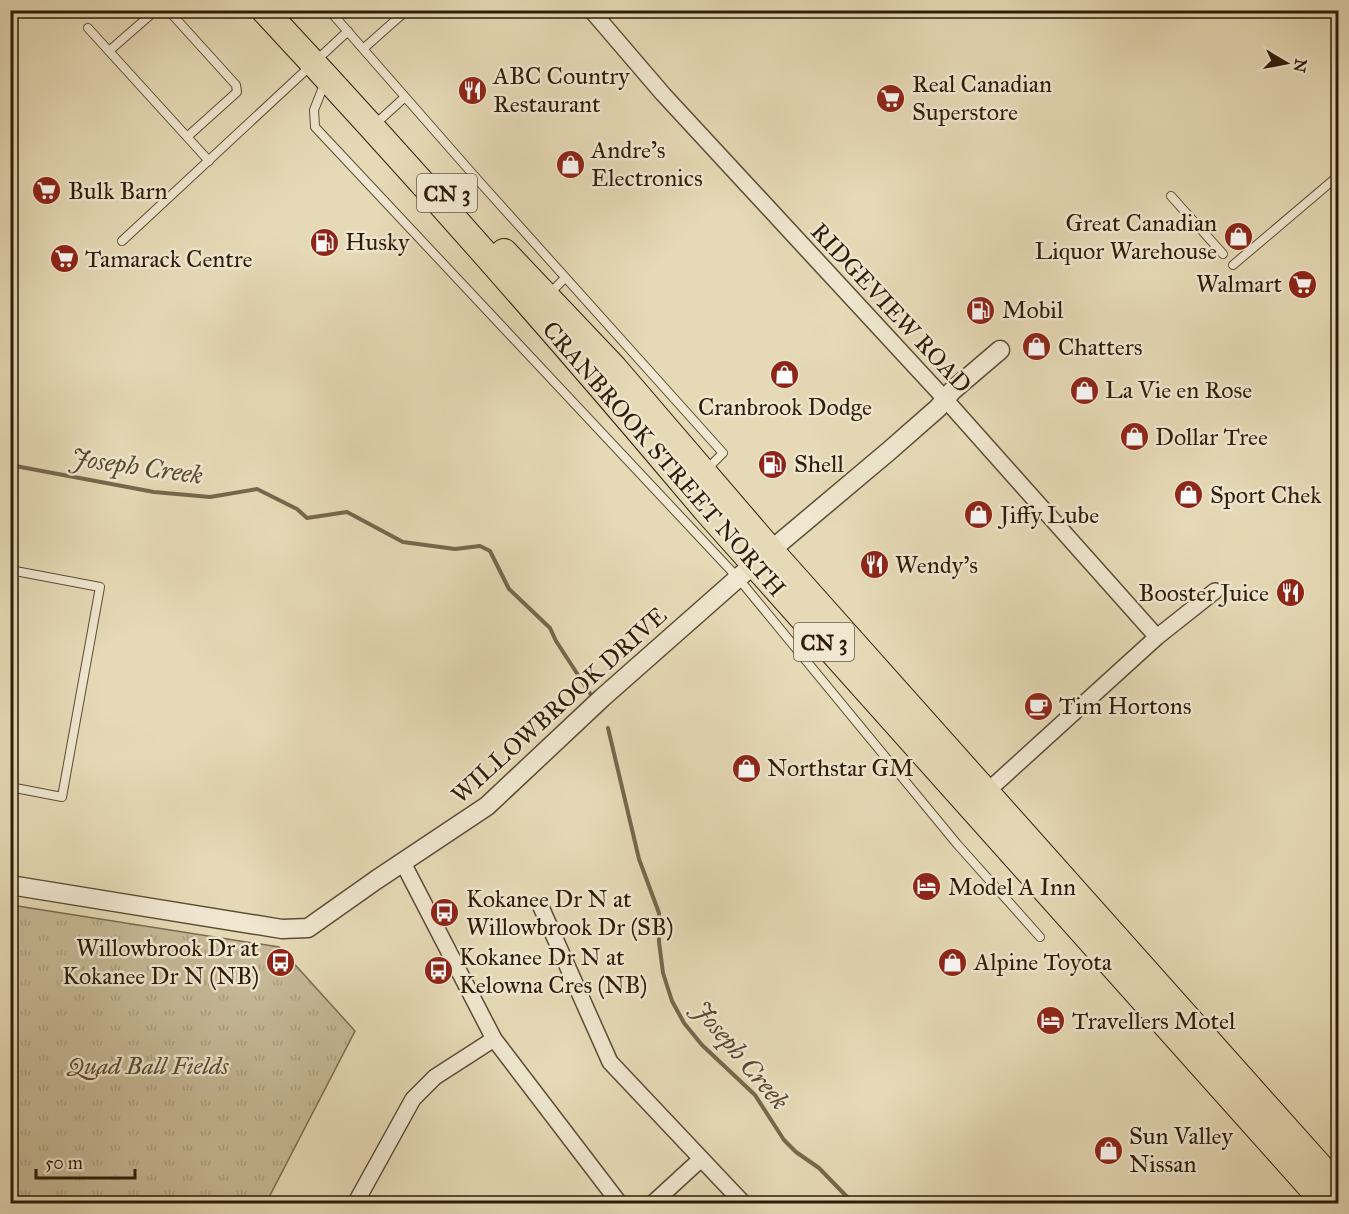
<svg xmlns="http://www.w3.org/2000/svg" width="1349" height="1214" font-family="'IM FELL Great Primer',serif">
<style>
.park{fill:url(#park-tufts);stroke:#7b6b50;stroke-width:1.5}
.lines{fill:none;stroke-linecap:round;stroke-linejoin:round}
.stream{stroke:#78674d;stroke-width:4}
.service-casing{stroke:#5d4c34;stroke-width:10}
.minor-casing{stroke:#5d4c34;stroke-width:18}
.tertiary-casing{stroke:#5d4c34;stroke-width:21}
.trunk-casing{stroke:#2f1c08;stroke-width:28}
.service{stroke:#efe7d0;stroke-width:8}
.minor{stroke:#efe7d0;stroke-width:15}
.tertiary{stroke:#efe7d0;stroke-width:18}
.trunk{stroke:#e6dab6;stroke-width:26}
.labels{text-anchor:middle;stroke-width:5;stroke-linejoin:round;paint-order:stroke}
.shield{fill:#efe7d0;stroke:#695944;stroke-width:1.5}
.shield-label{font-size:22px;font-weight:bold;fill:#2f1c08}
.poi-label{font-size:24px;fill:#2f1c08;stroke:#efe7d0;text-anchor:start}
.street-label{font-size:24px;fill:#2f1c08;stroke:#efe7d0}
.park-label{font-size:24px;font-style:italic;fill:#5d4b33;stroke:#efe7d0}
.water-label{font-size:26px;font-style:italic;fill:#594830;stroke:#efe7d0}
</style>
<defs>
<pattern id="park-tufts" width="24" height="20" patternUnits="userSpaceOnUse" patternTransform="scale(1.5)"><rect width="24" height="20" fill="#c7ba98"/><path d="M3 7l-1-3M5 7V3M7 7l1-3M15 17l-1-3M17 17v-4M19 17l1-3" fill="none" stroke="#ab9f82"/></pattern>
</defs>
<rect width="100%" height="100%" fill="#e6dab6"/>
<filter id="stains"><feTurbulence type="fractalNoise" baseFrequency=".00333" numOctaves="4"/><feColorMatrix values="0 0 0 0 .2 0 0 0 0 .09 0 0 0 0 .02 0 0 0 .5 -.17"/></filter>
<radialGradient id="worn" r=".72"><stop offset=".6" stop-color="#630" stop-opacity="0"/><stop offset="1" stop-color="#630" stop-opacity=".3"/></radialGradient>
<!-- park -->
<path class="park" d="M11,905L279,947L355,1031L266,1203H11Z"/>
<g class="lines">
<!-- stream -->
<path class="stream" d="M10,465L154,492L210,497L257,489L297,509L307,518L347,512L403,542L455,549L480,546L490,551L509,589L550,628L556,641L593,698
M608,728L639,859L659,913V942L663,973L672,1001L684,1023L702,1045L755,1095L784,1140L796,1152L819,1168L854,1204"/>
<defs>
<path id="service" d="M168,10L236,85L237,92L187,137
M329,10L477,179L723,453L707,469
M72,12L74,10
M88,28L209,161
M363,49L407,10
M109,51L156,10
M325,82L314,110L315,127L738,578L957,844L1040,937
M382,118L405,97
M1171,196L1223,254
M455,201L477,179
M122,241L348,31
M1233,265L1338,176
M549,294L565,278
M10,570L100,587L62,797L10,787"/>
<path id="minor" d="M591,10L663,94L945,399L1157,637
M981,797L1157,637L1215,591
M403,863L494,1039L620,1204
M541,907L610,1062L744,1204
M355,1204L413,1099L435,1077L494,1039
M652,1204L701,1159"/>
<path id="tertiary" d="M10,885L282,929L308,928L376,880L487,806L602,698L738,578L889,451L938,408L952,391L1000,350"/>
<path id="trunk" d="M264,10C416,173 563,340 706,510L1326,1204
M504,252L614,368L771,551L1338,1187"/>
</defs>
<!-- service casing -->
<use href="#service" class="service-casing"/>
<!-- minor casing -->
<use href="#minor" class="minor-casing"/>
<!-- tertiary casing -->
<use href="#tertiary" class="tertiary-casing"/>
<!-- trunk casing -->
<use href="#trunk" class="trunk-casing"/>
<!-- service -->
<use href="#service" class="service"/>
<!-- minor -->
<use href="#minor" class="minor"/>
<!-- tertiary -->
<use href="#tertiary" class="tertiary"/>
<!-- trunk -->
<use href="#trunk" class="trunk"/>
</g>
<!-- icons -->
<defs>
<symbol id="restaurant-disc" viewBox="-11 -11 22 22"><circle r="9.5" fill="#8f2418" stroke="#efe7d0"/><path d="M-5-6h1v4h1v-4h1v4h1v-4h1v5L-1.5 .5V6h-2V.5L-5-1ZM5-6V6H3V1.5H1.5Q1.5-4 5-6Z" fill="#fff"/></symbol>
<symbol id="supermarket-disc" viewBox="-11 -11 22 22"><circle r="9.5" fill="#8f2418" stroke="#efe7d0"/><path d="M-6-5.5h2.5l.6 2H6L4.5 2H-2.5L-4.4-4H-6ZM-1.5 3.2a1.3 1.3 0 1 0 .1 0ZM3 3.2a1.3 1.3 0 1 0 .1 0Z" fill="#fff"/></symbol>
<symbol id="shop-disc" viewBox="-11 -11 22 22"><circle r="9.5" fill="#8f2418" stroke="#efe7d0"/><path d="M-5-2.5h2.3a2.7 3.5 0 0 1 5.4 0H5L5.5 6h-11ZM-1.5-2.5h3a1.5 2.3 0 0 0-3 0Z" fill="#fff"/></symbol>
<symbol id="fuel-disc" viewBox="-11 -11 22 22"><circle r="9.5" fill="#8f2418" stroke="#efe7d0"/><path d="M-5.5-6h7V0h2V4h1.3V-2.5L3-4.5l.8-.8L6-3V5H2.5V1h-1V6h-7ZM-4.2-4.7v3.2H.2V-4.7Z" fill="#fff"/></symbol>
<symbol id="cafe-disc" viewBox="-11 -11 22 22"><circle r="9.5" fill="#8f2418" stroke="#efe7d0"/><path d="M-5.5-4.5H6V0H3Q3 3.5 0 3.5H-2.5Q-5.5 3.5-5.5 0ZM3-3.2v2h1.7v-2ZM-6 4.5H4V6H-6Z" fill="#fff"/></symbol>
<symbol id="hotel-disc" viewBox="-11 -11 22 22"><circle r="9.5" fill="#8f2418" stroke="#efe7d0"/><path d="M-6-4.5h1.5V1H6V5H4.5V3h-9V5H-6ZM-4 0a1.8 1.8 0 1 1 3.6 0ZM.5 0V-2.5h3Q6-2.5 6 0Z" fill="#fff"/></symbol>
<symbol id="bus-disc" viewBox="-11 -11 22 22"><circle r="9.5" fill="#8f2418" stroke="#efe7d0"/><path d="M-5-6H5V4H4V6H2V4H-2V6H-4V4H-5ZM-3.5-4V0h7V-4ZM-3.5 1.2v1.5H-2V1.2ZM2 1.2v1.5H3.5V1.2Z" fill="#fff"/></symbol>
</defs>
<g fill-rule="evenodd">
<use href="#restaurant-disc" x="456" y="74" width="33" height="33"/>
<use href="#supermarket-disc" x="874" y="82" width="33" height="33"/>
<use href="#shop-disc" x="554" y="148" width="33" height="33"/>
<use href="#supermarket-disc" x="30" y="174" width="33" height="33"/>
<use href="#shop-disc" x="1222" y="220" width="33" height="33"/>
<use href="#fuel-disc" x="308" y="226" width="33" height="33"/>
<use href="#supermarket-disc" x="48" y="242" width="33" height="33"/>
<use href="#supermarket-disc" x="1286" y="268" width="33" height="33"/>
<use href="#fuel-disc" x="964" y="294" width="33" height="33"/>
<use href="#shop-disc" x="1020" y="330" width="33" height="33"/>
<use href="#shop-disc" x="768" y="358" width="33" height="33"/>
<use href="#shop-disc" x="1068" y="374" width="33" height="33"/>
<use href="#shop-disc" x="1118" y="420" width="33" height="33"/>
<use href="#fuel-disc" x="756" y="448" width="33" height="33"/>
<use href="#shop-disc" x="1172" y="478" width="33" height="33"/>
<use href="#shop-disc" x="962" y="498" width="33" height="33"/>
<use href="#restaurant-disc" x="858" y="548" width="33" height="33"/>
<use href="#restaurant-disc" x="1274" y="576" width="33" height="33"/>
<use href="#cafe-disc" x="1022" y="690" width="33" height="33"/>
<use href="#shop-disc" x="730" y="752" width="33" height="33"/>
<use href="#hotel-disc" x="910" y="870" width="33" height="33"/>
<use href="#bus-disc" x="428" y="896" width="33" height="33"/>
<use href="#bus-disc" x="264" y="946" width="33" height="33"/>
<use href="#shop-disc" x="936" y="946" width="33" height="33"/>
<use href="#bus-disc" x="422" y="954" width="33" height="33"/>
<use href="#hotel-disc" x="1034" y="1004" width="33" height="33"/>
<use href="#shop-disc" x="1092" y="1134" width="33" height="33"/>
</g>
<g class="labels">
<!-- shield labels -->
<g class="shield">
<rect x="417" y="174" width="60" height="38" rx="4.5"/>
<rect x="794" y="623" width="60" height="38" rx="4.5"/>
</g>
<g class="shield-label">
<text x="447" y="201">CN 3</text>
<text x="824" y="650">CN 3</text>
</g>
<!-- poi labels -->
<g class="poi-label">
<text x="493" y="84">ABC Country<tspan x="493" dy="28">Restaurant</tspan></text>
<text x="912" y="92">Real Canadian<tspan x="912" dy="28">Superstore</tspan></text>
<text x="591" y="158">Andre's<tspan x="591" dy="28">Electronics</tspan></text>
<text x="68" y="199">Bulk Barn</text>
<text x="1217" y="231" text-anchor="end">Great Canadian<tspan x="1217" dy="28">Liquor Warehouse</tspan></text>
<text x="345" y="250">Husky</text>
<text x="85" y="267">Tamarack Centre</text>
<text x="1282" y="292" text-anchor="end">Walmart</text>
<text x="1002" y="318">Mobil</text>
<text x="1058" y="355">Chatters</text>
<text x="1105" y="398">La Vie en Rose</text>
<text x="785" y="415" text-anchor="middle">Cranbrook Dodge</text>
<text x="1155" y="445">Dollar Tree</text>
<text x="794" y="472">Shell</text>
<text x="1210" y="503">Sport Chek</text>
<text x="1000" y="523">Jiffy Lube</text>
<text x="895" y="573">Wendy's</text>
<text x="1269" y="601" text-anchor="end">Booster Juice</text>
<text x="1059" y="714">Tim Hortons</text>
<text x="767" y="776">Northstar GM</text>
<text x="948" y="895">Model A Inn</text>
<text x="466" y="907">Kokanee Dr N at<tspan x="466" dy="28">Willowbrook Dr (SB)</tspan></text>
<text x="259" y="956" text-anchor="end">Willowbrook Dr at<tspan x="259" dy="28">Kokanee Dr N (NB)</tspan></text>
<text x="459" y="965">Kokanee Dr N at<tspan x="459" dy="28">Kelowna Cres (NB)</tspan></text>
<text x="974" y="970">Alpine Toyota</text>
<text x="1072" y="1029">Travellers Motel</text>
<text x="1129" y="1144">Sun Valley<tspan x="1129" dy="28">Nissan</tspan></text>
</g>
<!-- street labels -->
<g class="street-label">
<text transform="translate(891 308) rotate(47)" y="8">RIDGEVIEW ROAD</text>
<text transform="translate(664 459) rotate(49)" y="8">CRANBROOK STREET NORTH</text>
<text transform="translate(559 705) rotate(-42)" y="8">WILLOWBROOK DRIVE</text>
</g>
<!-- park labels -->
<g class="park-label">
<text x="148" y="1074">Quad Ball Fields</text>
</g>
<!-- water labels -->
<g class="water-label">
<text transform="translate(137 466) rotate(8)" y="9">Joseph Creek</text>
<text transform="translate(741 1055) rotate(50)" y="9">Joseph Creek</text>
</g>
</g>
<!-- margin -->
<rect width="1349" height="1214" fill="none" stroke="#e6dab6" stroke-width="36"/>
<rect x="12" y="12" width="1325" height="1190" fill="none" stroke="#2f1c08" stroke-width="3"/>
<rect x="18" y="18" width="1313" height="1178" fill="none" stroke="#2f1c08" stroke-width="1.5"/>
<!-- north arrow -->
<g transform="translate(1286 63) rotate(100)" stroke="#efe7d0" stroke-width="4.5" paint-order="stroke">
<path d="M0-4.5L10 22L0 15L-10 22Z" fill="#2f1c08"/>
<text y="-9" font-size="16" font-weight="bold" text-anchor="middle" fill="#2f1c08">N</text>
</g>
<!-- scale -->
<path d="M36 1169v9h99v-9" fill="none" stroke="#2f1c08" stroke-width="3"/>
<text x="45" y="1169" font-size="18" fill="#2f1c08" stroke="#efe7d0" stroke-width="4.5" paint-order="stroke">50 m</text>
<rect width="100%" height="100%" filter="url(#stains)"/>
<rect width="100%" height="100%" fill="url(#worn)"/>
</svg>
